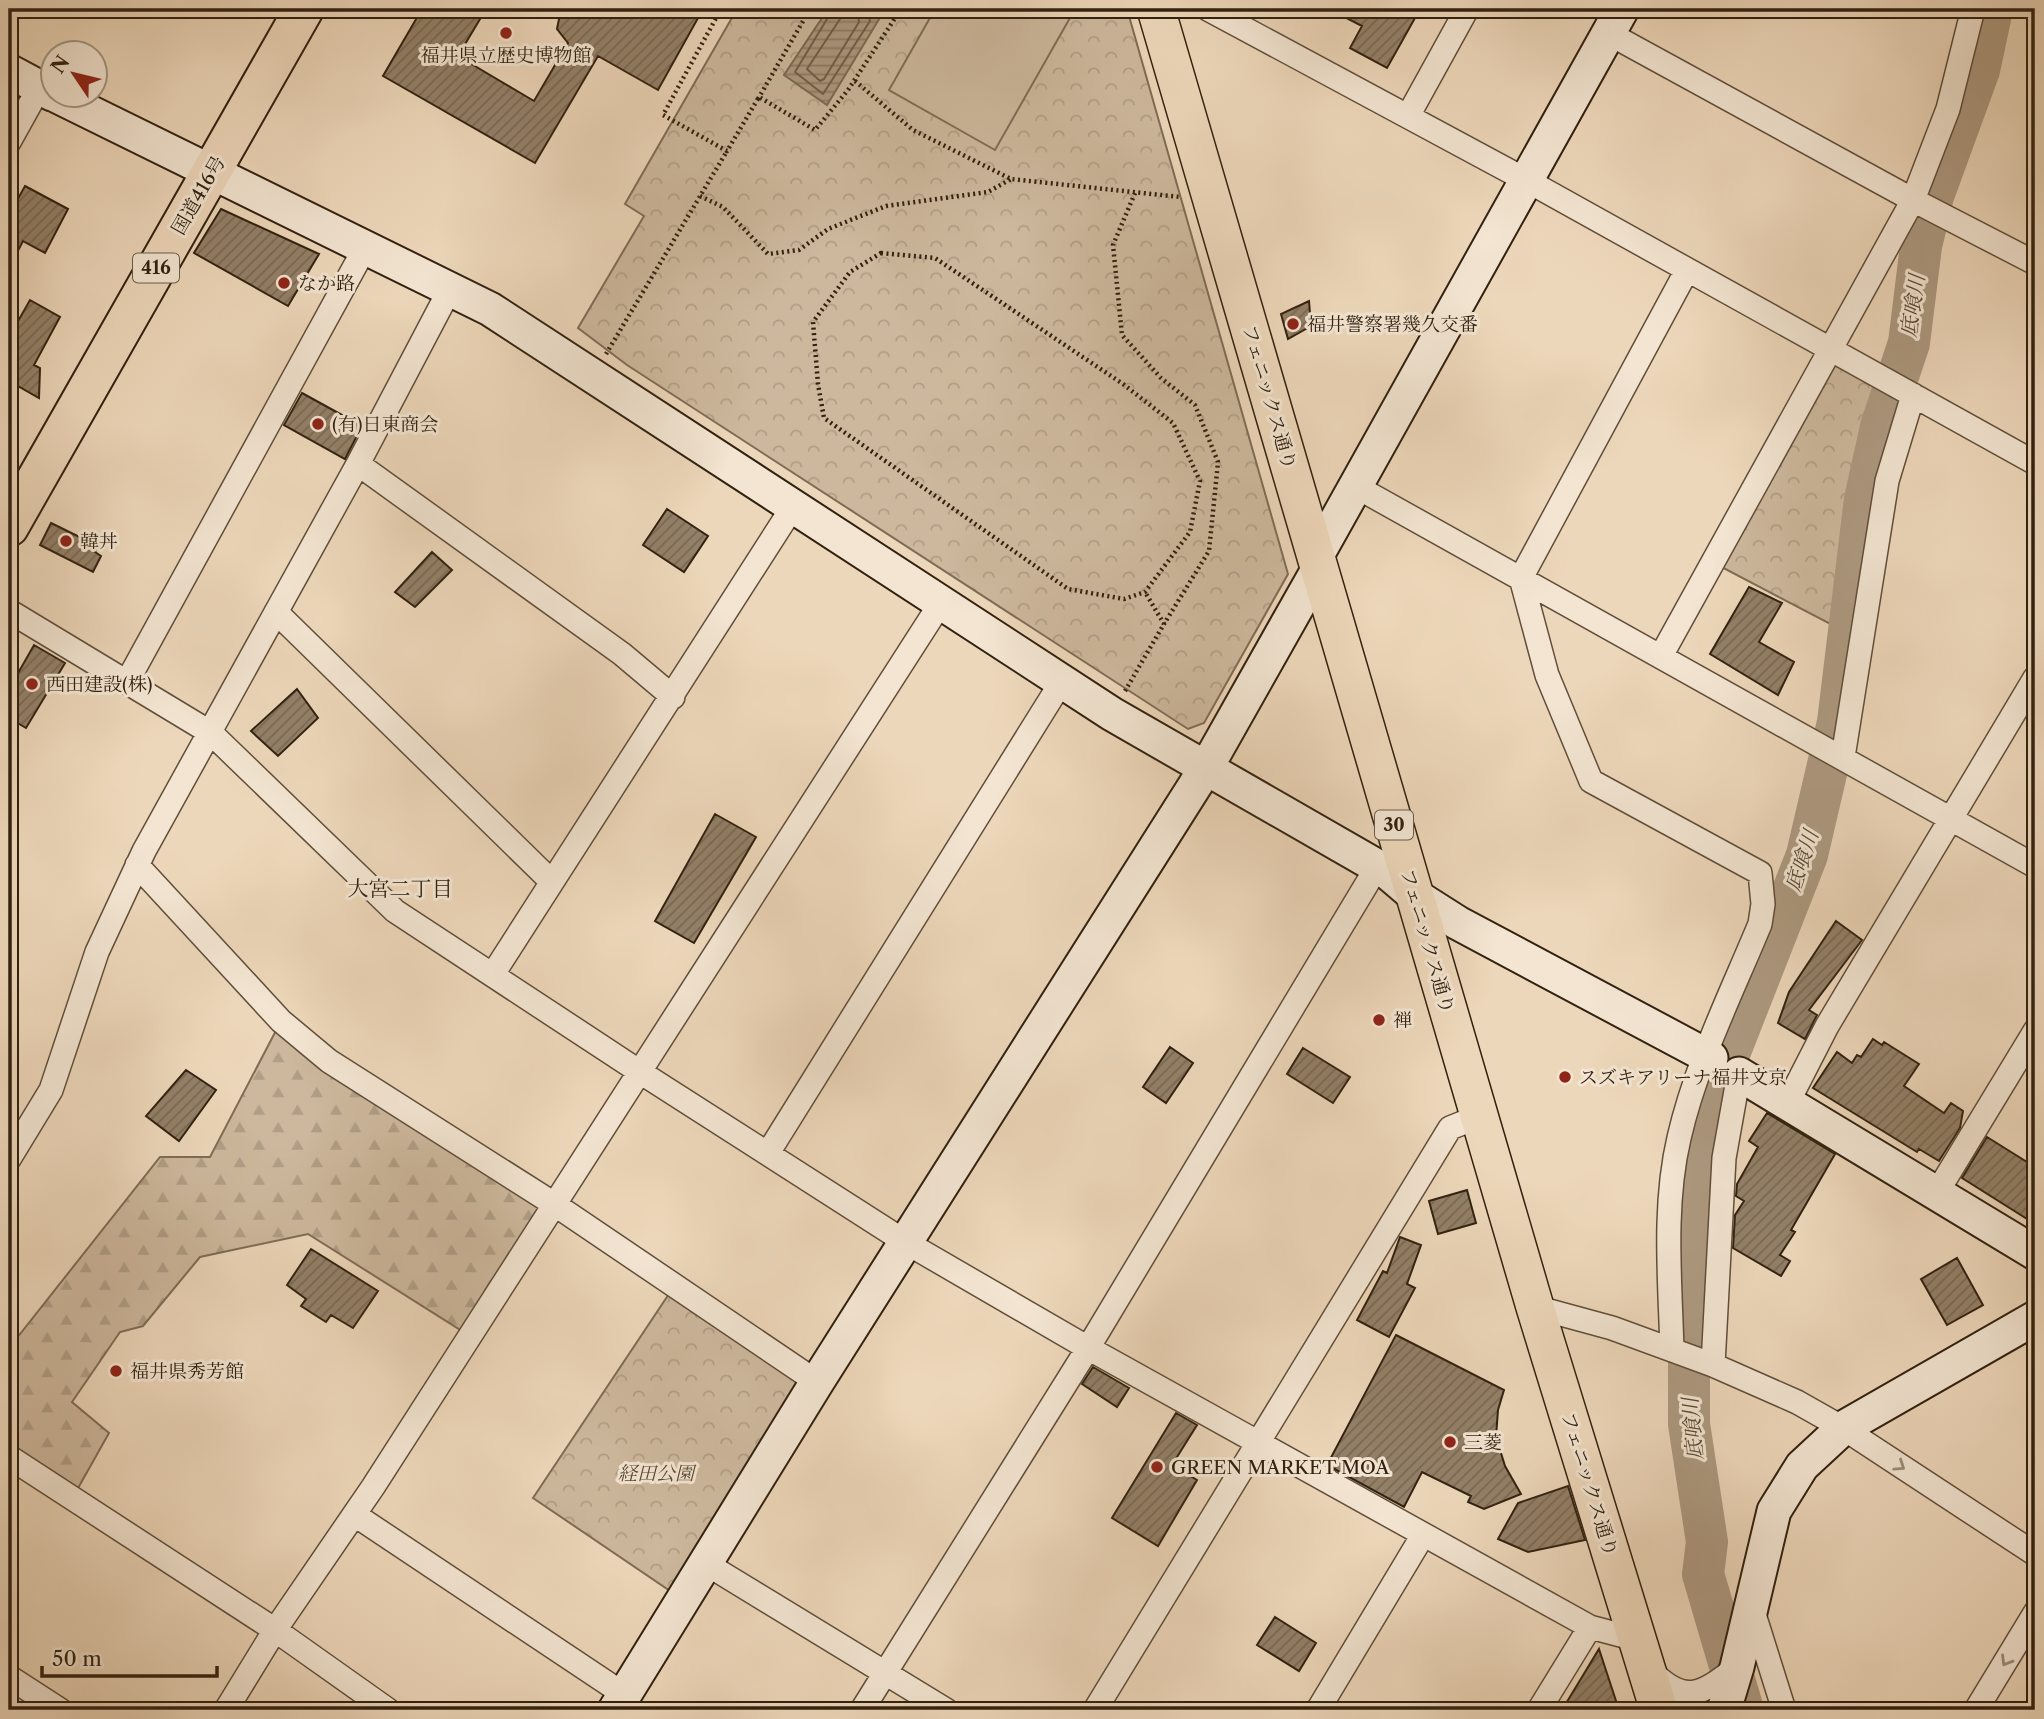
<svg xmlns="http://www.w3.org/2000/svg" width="2044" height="1719" font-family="'Libre Caslon Text','Noto Serif JP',serif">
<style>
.forest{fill:url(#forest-firs);stroke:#7f6c56;stroke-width:2}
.park{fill:url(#park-crowns);stroke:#7f6c56;stroke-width:2}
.pitch{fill:#cdb89d;stroke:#7f6c56;stroke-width:2}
.water{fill:url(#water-rules);stroke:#7b6953;stroke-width:2}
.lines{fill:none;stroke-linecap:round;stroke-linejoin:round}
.shore{stroke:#6f5d48;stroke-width:2}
.river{stroke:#ad9980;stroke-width:42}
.building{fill:url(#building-hatch);stroke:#312110;stroke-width:2}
.street-casing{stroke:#604e3a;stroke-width:26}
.secondary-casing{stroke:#312110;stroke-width:37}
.primary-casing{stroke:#312110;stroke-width:40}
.highway-casing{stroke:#312110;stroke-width:42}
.path{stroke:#312110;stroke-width:4.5;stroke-dasharray:2 3.5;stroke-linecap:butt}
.street{stroke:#f3e5d2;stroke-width:23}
.secondary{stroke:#f3e5d2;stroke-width:33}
.primary{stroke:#edd7ba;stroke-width:37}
.highway{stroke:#edd7ba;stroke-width:38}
.oneway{stroke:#9c8d7b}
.poi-dot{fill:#8f2418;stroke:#f3e5d2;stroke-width:2.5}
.labels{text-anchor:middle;stroke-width:6;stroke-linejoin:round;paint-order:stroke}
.shield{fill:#f3e5d2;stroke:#6b5c4a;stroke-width:2}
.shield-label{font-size:18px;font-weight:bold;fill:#312110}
.poi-label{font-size:19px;fill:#312110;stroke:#f3e5d2;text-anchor:start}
.street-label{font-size:19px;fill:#312110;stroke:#f3e5d2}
.park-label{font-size:19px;font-style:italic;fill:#584733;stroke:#f3e5d2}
.water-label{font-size:21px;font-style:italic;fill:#5c4b37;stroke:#f3e5d2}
.neighbourhood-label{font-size:21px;fill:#312110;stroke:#f3e5d2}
</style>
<defs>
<pattern id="forest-firs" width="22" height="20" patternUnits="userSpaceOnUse" patternTransform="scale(1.75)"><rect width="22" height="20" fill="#cdb89d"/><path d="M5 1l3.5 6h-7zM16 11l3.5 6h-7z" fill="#b09e86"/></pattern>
<pattern id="park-crowns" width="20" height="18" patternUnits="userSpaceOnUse" patternTransform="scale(1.75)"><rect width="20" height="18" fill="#cdb89d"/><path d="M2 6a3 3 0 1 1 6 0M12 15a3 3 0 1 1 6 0" fill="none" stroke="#b09e86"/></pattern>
<pattern id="water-rules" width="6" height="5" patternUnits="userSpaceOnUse" patternTransform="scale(1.75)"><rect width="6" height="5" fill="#ad9980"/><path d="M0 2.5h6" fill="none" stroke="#8d7c67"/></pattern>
<pattern id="building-hatch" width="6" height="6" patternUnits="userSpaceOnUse" patternTransform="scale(1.75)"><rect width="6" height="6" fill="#938068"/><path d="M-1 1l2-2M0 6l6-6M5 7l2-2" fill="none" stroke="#796854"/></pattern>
</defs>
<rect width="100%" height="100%" fill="#edd7ba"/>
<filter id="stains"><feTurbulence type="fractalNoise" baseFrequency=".00286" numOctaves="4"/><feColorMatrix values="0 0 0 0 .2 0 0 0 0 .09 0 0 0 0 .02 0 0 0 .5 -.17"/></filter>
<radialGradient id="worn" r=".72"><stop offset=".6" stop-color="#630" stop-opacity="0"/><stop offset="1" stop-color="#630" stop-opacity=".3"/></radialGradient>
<!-- forest -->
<path class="forest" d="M281,1021L552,1207L470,1336L308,1234L200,1257L143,1326L120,1332L72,1402L109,1433L72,1499L9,1463V1348L160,1157H210Z"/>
<!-- park -->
<path class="park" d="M737,9H1127L1288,574L1204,723L1188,729L627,365L578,328L644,216L625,204Z
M1829,349L1891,383L1840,629L1712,562Z
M675,1285L817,1382L682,1599L533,1498Z"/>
<!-- pitch -->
<path class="pitch" d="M935,9H1075L995,150L889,90Z"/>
<!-- water -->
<path class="water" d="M828,9H868L881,16L827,105L784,75Z"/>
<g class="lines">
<!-- shore -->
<path class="shore" d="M833,9L795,72L823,94L870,21L866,9
M842,9L840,19L807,69L820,81L824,79L859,22L857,9"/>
<!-- river -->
<path class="river" d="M1743,1710L1703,1574L1707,1542L1689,1424V1240L1698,1156L1718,1082L1807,855L1838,722L1865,499L1881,427L1909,343L1921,246L1933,196L1979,70L1992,9"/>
</g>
<!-- building -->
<path class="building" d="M422,9H486L458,56L534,101L568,43L557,29L561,9H703L658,90L598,56L535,163L383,76Z
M1329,9H1420L1387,68L1350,48L1362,26Z
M25,186L68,209L45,253L23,241L9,268V215Z
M221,209L319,254L288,306L194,253Z
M30,300L60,317L34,365L40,368L39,398L9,381V337Z
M1309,301L1311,326L1288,339L1281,314Z
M302,393L362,426L345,459L284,425Z
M667,509L708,536L684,572L643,545Z
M51,523L98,546L95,552L101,556L93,572L40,545Z
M432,552L452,570L415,607L395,592Z
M1749,587L1782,603L1759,642L1794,662L1778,695L1710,654Z
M34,645L65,663L26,728L9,718V689Z
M297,689L318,718L278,756L251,731Z
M715,814L756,837L694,943L655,921Z
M1836,921L1862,940L1809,1010L1817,1015L1805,1039L1778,1023L1789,992Z
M1873,1039L1882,1045L1884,1042L1919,1064L1904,1086L1944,1113L1951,1103L1963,1111L1960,1128L1939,1161L1919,1149L1917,1152L1813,1088L1837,1052L1852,1063L1857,1055L1861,1057Z
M1170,1047L1193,1063L1166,1103L1143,1087Z
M1303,1048L1350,1077L1333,1103L1287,1074Z
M186,1070L216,1090L179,1141L146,1116Z
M1767,1113L1835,1154L1791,1230L1795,1232L1780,1255L1790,1261L1781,1276L1733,1248L1735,1215L1744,1201L1736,1196L1737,1184L1758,1147L1749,1141Z
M1987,1137L2035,1167V1224L1962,1178Z
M1467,1190L1476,1223L1438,1234L1429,1201Z
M1400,1237L1421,1245L1407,1284L1415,1288L1389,1337L1357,1320L1383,1271L1387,1273Z
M311,1249L378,1291L353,1328L331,1315L326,1322L301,1306L306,1299L287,1285Z
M1957,1258L1983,1305L1947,1325L1921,1279Z
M1396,1335L1504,1390L1498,1410L1496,1437L1505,1466L1521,1494L1484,1509L1468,1502L1471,1496L1422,1472L1404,1507L1327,1465Z
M1093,1367L1129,1388L1117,1407L1082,1384Z
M1176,1413L1197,1425L1172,1465L1197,1480L1158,1546L1112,1518Z
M1568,1486L1585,1540L1528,1552L1498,1539L1518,1503Z
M1275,1617L1316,1643L1299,1671L1257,1645Z
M1599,1649L1619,1710H1562Z"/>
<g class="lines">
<defs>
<path id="street" d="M1208,9L1526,180L2035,463
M1608,33L1913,200L2035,263
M1408,116L1467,9
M9,142L39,88
M358,464L622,654L673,697
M1355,486L2035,866
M9,611L211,733L395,911L640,1072L907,1243L1088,1348L1590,1627L1639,1640
M276,612L552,882
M1661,656L1913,200L1948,109L1973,9
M128,680L366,246
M1843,757L1887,481L1913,395
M137,865L281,1021L329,1061L554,1204L817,1382
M493,974L794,505
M1787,1104L1827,1026L2035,678
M768,1153L1062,681
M9,1159L51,1090L97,952L144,851L358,464L451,287
M1936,1194L2035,1031
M1535,1307L1612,1328L1713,1365L1797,1402L1843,1428L2035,1554
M1672,1350C1670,1280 1663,1206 1679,1138C1696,1064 1731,994 1760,924L1763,904L1760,873L1591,781L1547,675L1521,578L1687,270
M1713,1365L1724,1158L1739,1074
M9,1457L275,1630L388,1710
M355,1515L625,1695
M705,1563L946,1710
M1752,1608L1784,1710
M1649,1669C1685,1706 1701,1695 1737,1667
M9,1677L60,1710
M226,1710L275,1630L373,1487L942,601
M862,1710L1088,1348L1377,867
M1095,1710L1450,1128L1480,1116
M1318,1710L1423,1535
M1539,1710L1590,1627
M1976,1710L2035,1613"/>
<path id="secondary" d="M9,71L52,94
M53,94L490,309L1112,714L1387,872L1414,895L1458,923L1711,1058
M1316,557L1622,9
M1739,1074L2035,1253
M615,1710L817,1382L1206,768L1319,568
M1724,1710L1737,1667L1774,1511L1802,1466L1843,1428L2035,1318"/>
<path id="primary" d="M1156,9L1535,1307L1659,1710"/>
<path id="highway" d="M9,527L304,9"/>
</defs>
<!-- street casing -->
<use href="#street" class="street-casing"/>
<!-- secondary casing -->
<use href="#secondary" class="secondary-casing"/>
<!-- primary casing -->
<use href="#primary" class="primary-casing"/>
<!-- highway casing -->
<use href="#highway" class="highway-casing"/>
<!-- path -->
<path class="path" d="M721,9L663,115L727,151L759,97L815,130L848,90L901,9
M855,81L913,130L1011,179L1180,197
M758,99L810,9
M1135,193L1113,245L1122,335L1161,378L1195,405L1218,462L1209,551L1164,624
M700,196L723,207L768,254L799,250L828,229L886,206L988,192L1011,179
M881,253L935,258L1123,384L1173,423L1200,481L1190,532L1145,592L1124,599L1068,589L824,418L818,384L813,322L850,272Z
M606,354L727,151
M1125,691L1164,624L1145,592"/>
<!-- street -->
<use href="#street" class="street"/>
<!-- secondary -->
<use href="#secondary" class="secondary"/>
<!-- primary -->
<use href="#primary" class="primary"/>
<!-- highway -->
<use href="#highway" class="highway"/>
</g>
<!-- one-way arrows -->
<defs><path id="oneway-chevron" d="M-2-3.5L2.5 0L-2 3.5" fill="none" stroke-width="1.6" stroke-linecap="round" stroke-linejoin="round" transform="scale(1.75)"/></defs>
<g class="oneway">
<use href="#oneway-chevron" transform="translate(1900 1466) rotate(34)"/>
<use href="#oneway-chevron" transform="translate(2006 1661) rotate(121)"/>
</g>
<!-- markers -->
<g class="poi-dot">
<circle cx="506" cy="33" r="7"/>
<circle cx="284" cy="283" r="7"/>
<circle cx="1293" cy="324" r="7"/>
<circle cx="318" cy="424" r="7"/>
<circle cx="66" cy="541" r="7"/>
<circle cx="32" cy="684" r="7"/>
<circle cx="1379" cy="1020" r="7"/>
<circle cx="1565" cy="1077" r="7"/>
<circle cx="116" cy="1371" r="7"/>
<circle cx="1450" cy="1442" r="7"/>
<circle cx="1157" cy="1467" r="7"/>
</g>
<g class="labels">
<!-- shield labels -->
<g class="shield">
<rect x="133" y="253.5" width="46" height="29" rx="5"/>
<rect x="1375" y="810.5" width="38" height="29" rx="5"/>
</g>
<g class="shield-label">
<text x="156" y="274">416</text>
<text x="1394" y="831">30</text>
</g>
<!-- poi labels -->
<g class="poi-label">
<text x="506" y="62" text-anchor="middle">福井県立歴史博物館</text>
<text x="298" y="290">なか路</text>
<text x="1307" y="331">福井警察署幾久交番</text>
<text x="332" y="431">(有)日東商会</text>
<text x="80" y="548">韓丼</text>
<text x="46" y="691">西田建設(株)</text>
<text x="1393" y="1027">禅</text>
<text x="1579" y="1084">スズキアリーナ福井文京</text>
<text x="130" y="1378">福井県秀芳館</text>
<text x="1464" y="1449">三菱</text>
<text x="1171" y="1474">GREEN MARKET MOA</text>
</g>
<!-- street labels -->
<g class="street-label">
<text transform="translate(198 195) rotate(-60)" y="7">国道416号</text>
<text transform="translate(1270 397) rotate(74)" y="7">フェニックス通り</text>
<text transform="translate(1428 941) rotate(74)" y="7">フェニックス通り</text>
<text transform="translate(1590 1484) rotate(73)" y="7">フェニックス通り</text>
</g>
<!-- park labels -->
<g class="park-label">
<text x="656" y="1480">経田公園</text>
</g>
<!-- water labels -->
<g class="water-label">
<text transform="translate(1913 306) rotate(-82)" y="7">底喰川</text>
<text transform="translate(1802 861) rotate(-72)" y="7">底喰川</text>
<text transform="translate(1693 1429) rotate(-95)" y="7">底喰川</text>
</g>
<!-- neighbourhood labels -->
<g class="neighbourhood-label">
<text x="400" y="896">大宮二丁目</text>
</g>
</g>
<!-- margin -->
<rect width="2044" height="1719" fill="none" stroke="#edd7ba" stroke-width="35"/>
<rect x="10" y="10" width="2023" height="1698" fill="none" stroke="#312110" stroke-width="3.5"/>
<rect x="18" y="18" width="2009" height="1684" fill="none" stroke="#312110" stroke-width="2"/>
<!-- north arrow -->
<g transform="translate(74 74) rotate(305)"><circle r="33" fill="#f3e5d2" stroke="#a59784" stroke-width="2"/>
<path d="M0-5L12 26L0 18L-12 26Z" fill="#8f2418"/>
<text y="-10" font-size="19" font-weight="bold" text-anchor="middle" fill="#312110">N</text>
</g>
<!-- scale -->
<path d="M42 1666v10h175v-10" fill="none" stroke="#312110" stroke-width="3.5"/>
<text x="52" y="1666" font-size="21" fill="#312110" stroke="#f3e5d2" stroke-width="5" paint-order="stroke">50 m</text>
<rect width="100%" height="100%" filter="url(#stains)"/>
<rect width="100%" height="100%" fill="url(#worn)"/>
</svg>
